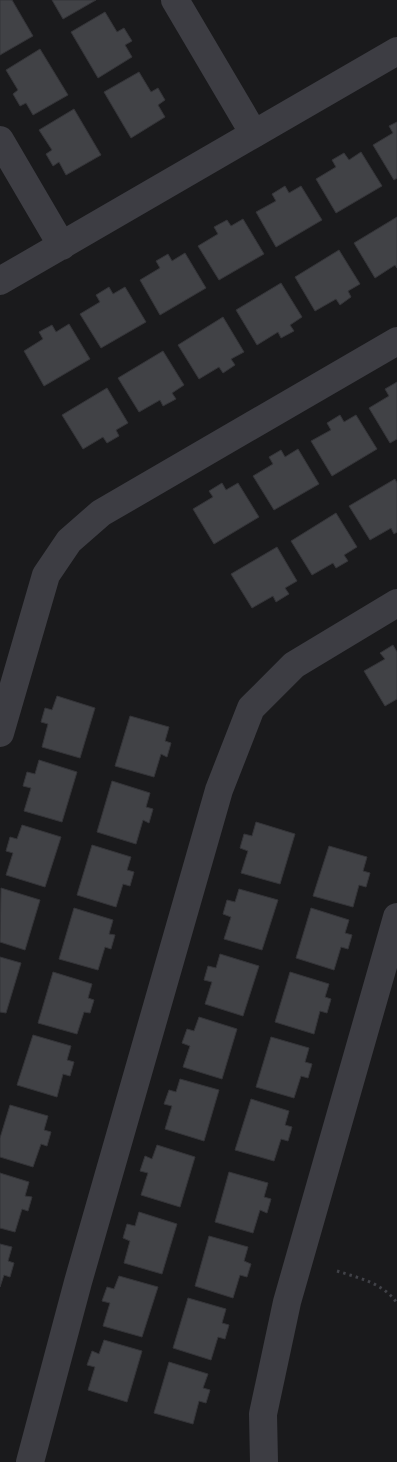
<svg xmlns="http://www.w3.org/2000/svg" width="397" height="1462" font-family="Figtree,sans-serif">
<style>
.building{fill:#414246;stroke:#343438}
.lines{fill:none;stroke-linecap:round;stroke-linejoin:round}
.path{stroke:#414248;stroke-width:3;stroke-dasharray:2.5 4;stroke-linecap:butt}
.minor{stroke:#3d3d43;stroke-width:28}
</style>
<rect width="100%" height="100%" fill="#1a1a1c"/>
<!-- building -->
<path class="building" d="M0,0H12L33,36L0,55Z
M52,0H96L63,19Z
M105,12L117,32L124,28L132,41L125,45L132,57L98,78L71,32Z
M40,49L68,95L33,115L26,103L20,106L13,94L18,90L6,70Z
M139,72L151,92L158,88L165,100L158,105L165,117L131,138L104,92Z
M74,109L101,155L66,175L59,162L53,166L46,154L52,150L39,130Z
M397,122V178L394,180L373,145L393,133L389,126Z
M361,152L382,186L336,213L316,179L336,167L332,160L344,153L349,160Z
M285,186L289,193L301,186L322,220L276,247L256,212L276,201L272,194Z
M397,217V268L395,265L375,278L354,243Z
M243,219L264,254L219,280L198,246L218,234L214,227L227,220L231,226Z
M339,250L360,284L348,291L351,297L340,305L336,299L315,311L295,277Z
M185,253L206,288L160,315L140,280L160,268L156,261L168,254L172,261Z
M281,283L302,317L290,325L294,331L281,338L278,332L257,345L236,310Z
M109,287L113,294L125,287L146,322L101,348L80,314L100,302L96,295Z
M223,317L244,352L231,359L235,365L223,373L219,367L199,379L178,345Z
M69,324L90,359L44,386L24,351L43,339L39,332L52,325L56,332Z
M163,351L184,385L172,393L176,399L163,406L160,400L139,412L118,378Z
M397,382V439L390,443L369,408L389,396L385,389Z
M107,388L128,423L116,430L119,436L107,443L103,437L83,449L62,415Z
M340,415L344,422L356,415L377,449L332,476L311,441L331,430L327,423Z
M298,449L319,484L274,510L253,476L273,464L269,457L281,450L285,457Z
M395,479L397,483V532L394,534L391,528L370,540L349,506Z
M222,483L226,490L238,483L259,517L214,544L193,509L213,497L209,491Z
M336,513L357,547L344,555L348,561L336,568L333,563L312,575L291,541Z
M277,547L297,581L285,588L289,594L276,602L273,596L252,608L231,574Z
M393,645L397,652V699L385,706L364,671L385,659L380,653Z
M57,696L95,708L80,758L42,747L48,724L41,722L45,708L52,710Z
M130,716L169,727L165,741L171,743L167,757L161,754L154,777L115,766Z
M39,760L77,772L62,822L24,811L31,788L23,786L27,772L35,774Z
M112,781L150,793L146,807L153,809L149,823L143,820L136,844L97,832Z
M256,822L295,834L280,884L241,873L248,851L240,848L244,834L252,836Z
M22,825L61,837L45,887L6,875L13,853L6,851L10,837L17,839Z
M92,845L131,857L127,870L134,872L130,886L123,884L116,907L77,895Z
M329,846L367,857L363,871L370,873L366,887L359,885L353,907L313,896Z
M1,888L40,900L25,950L0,942Z
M239,889L278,900L262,950L224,939L231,917L223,914L227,900L235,902Z
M74,908L113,920L109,934L115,935L111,949L105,947L98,970L59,959Z
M311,908L349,920L345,933L352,935L348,949L341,947L334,970L296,958Z
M220,954L259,966L243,1016L205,1004L212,982L204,980L208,966L216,968Z
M0,957L21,963L6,1013L0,1012Z
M53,972L92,984L88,998L94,1000L90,1013L84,1012L77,1034L38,1023Z
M290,972L329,984L325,997L331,999L327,1013L320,1011L314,1034L275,1022Z
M199,1017L237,1029L222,1079L183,1067L190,1046L182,1043L187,1029L194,1031Z
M33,1035L71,1046L67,1060L74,1062L70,1076L63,1074L57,1097L17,1085Z
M271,1037L309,1048L305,1062L312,1064L308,1078L301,1076L294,1098L256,1087Z
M180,1079L219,1090L204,1141L165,1129L172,1106L164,1104L169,1090L176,1092Z
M251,1099L289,1111L285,1125L292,1127L288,1141L281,1139L274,1161L235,1150Z
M10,1105L48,1116L44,1130L51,1132L47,1146L41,1144L33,1167L0,1157V1138Z
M157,1145L195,1157L180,1207L141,1195L148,1173L140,1171L145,1156L152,1159Z
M229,1172L268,1183L264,1197L271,1199L267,1213L260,1210L253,1233L215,1222Z
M0,1173L29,1182L25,1196L32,1197L28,1211L22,1209L15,1232L0,1228Z
M139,1212L177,1224L162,1274L124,1263L130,1241L123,1238L127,1224L135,1226Z
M209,1236L248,1247L244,1261L251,1264L247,1277L240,1275L233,1298L195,1286Z
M0,1244L12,1247L8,1261L14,1263L10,1277L4,1275L0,1287Z
M119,1276L158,1287L142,1337L103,1326L110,1303L102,1301L107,1287L114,1289Z
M188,1298L226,1309L222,1323L229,1325L225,1339L218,1337L211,1360L173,1348Z
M104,1340L142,1351L127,1402L88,1390L95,1367L87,1365L92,1351L99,1354Z
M169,1362L208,1374L203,1388L210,1390L206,1403L199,1401L193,1424L154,1413Z"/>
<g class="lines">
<!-- path -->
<path class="path" d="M337,1271C359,1278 383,1283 397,1303"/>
<!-- minor -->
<path class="minor" d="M175,0L254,134
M0,140L62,246
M0,281L397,51
M0,733L46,575L69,541L101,513L397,341
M30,1462L78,1282L219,790L251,708L294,665L397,603
M264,1462L263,1414L287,1302L397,917"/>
</g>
</svg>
